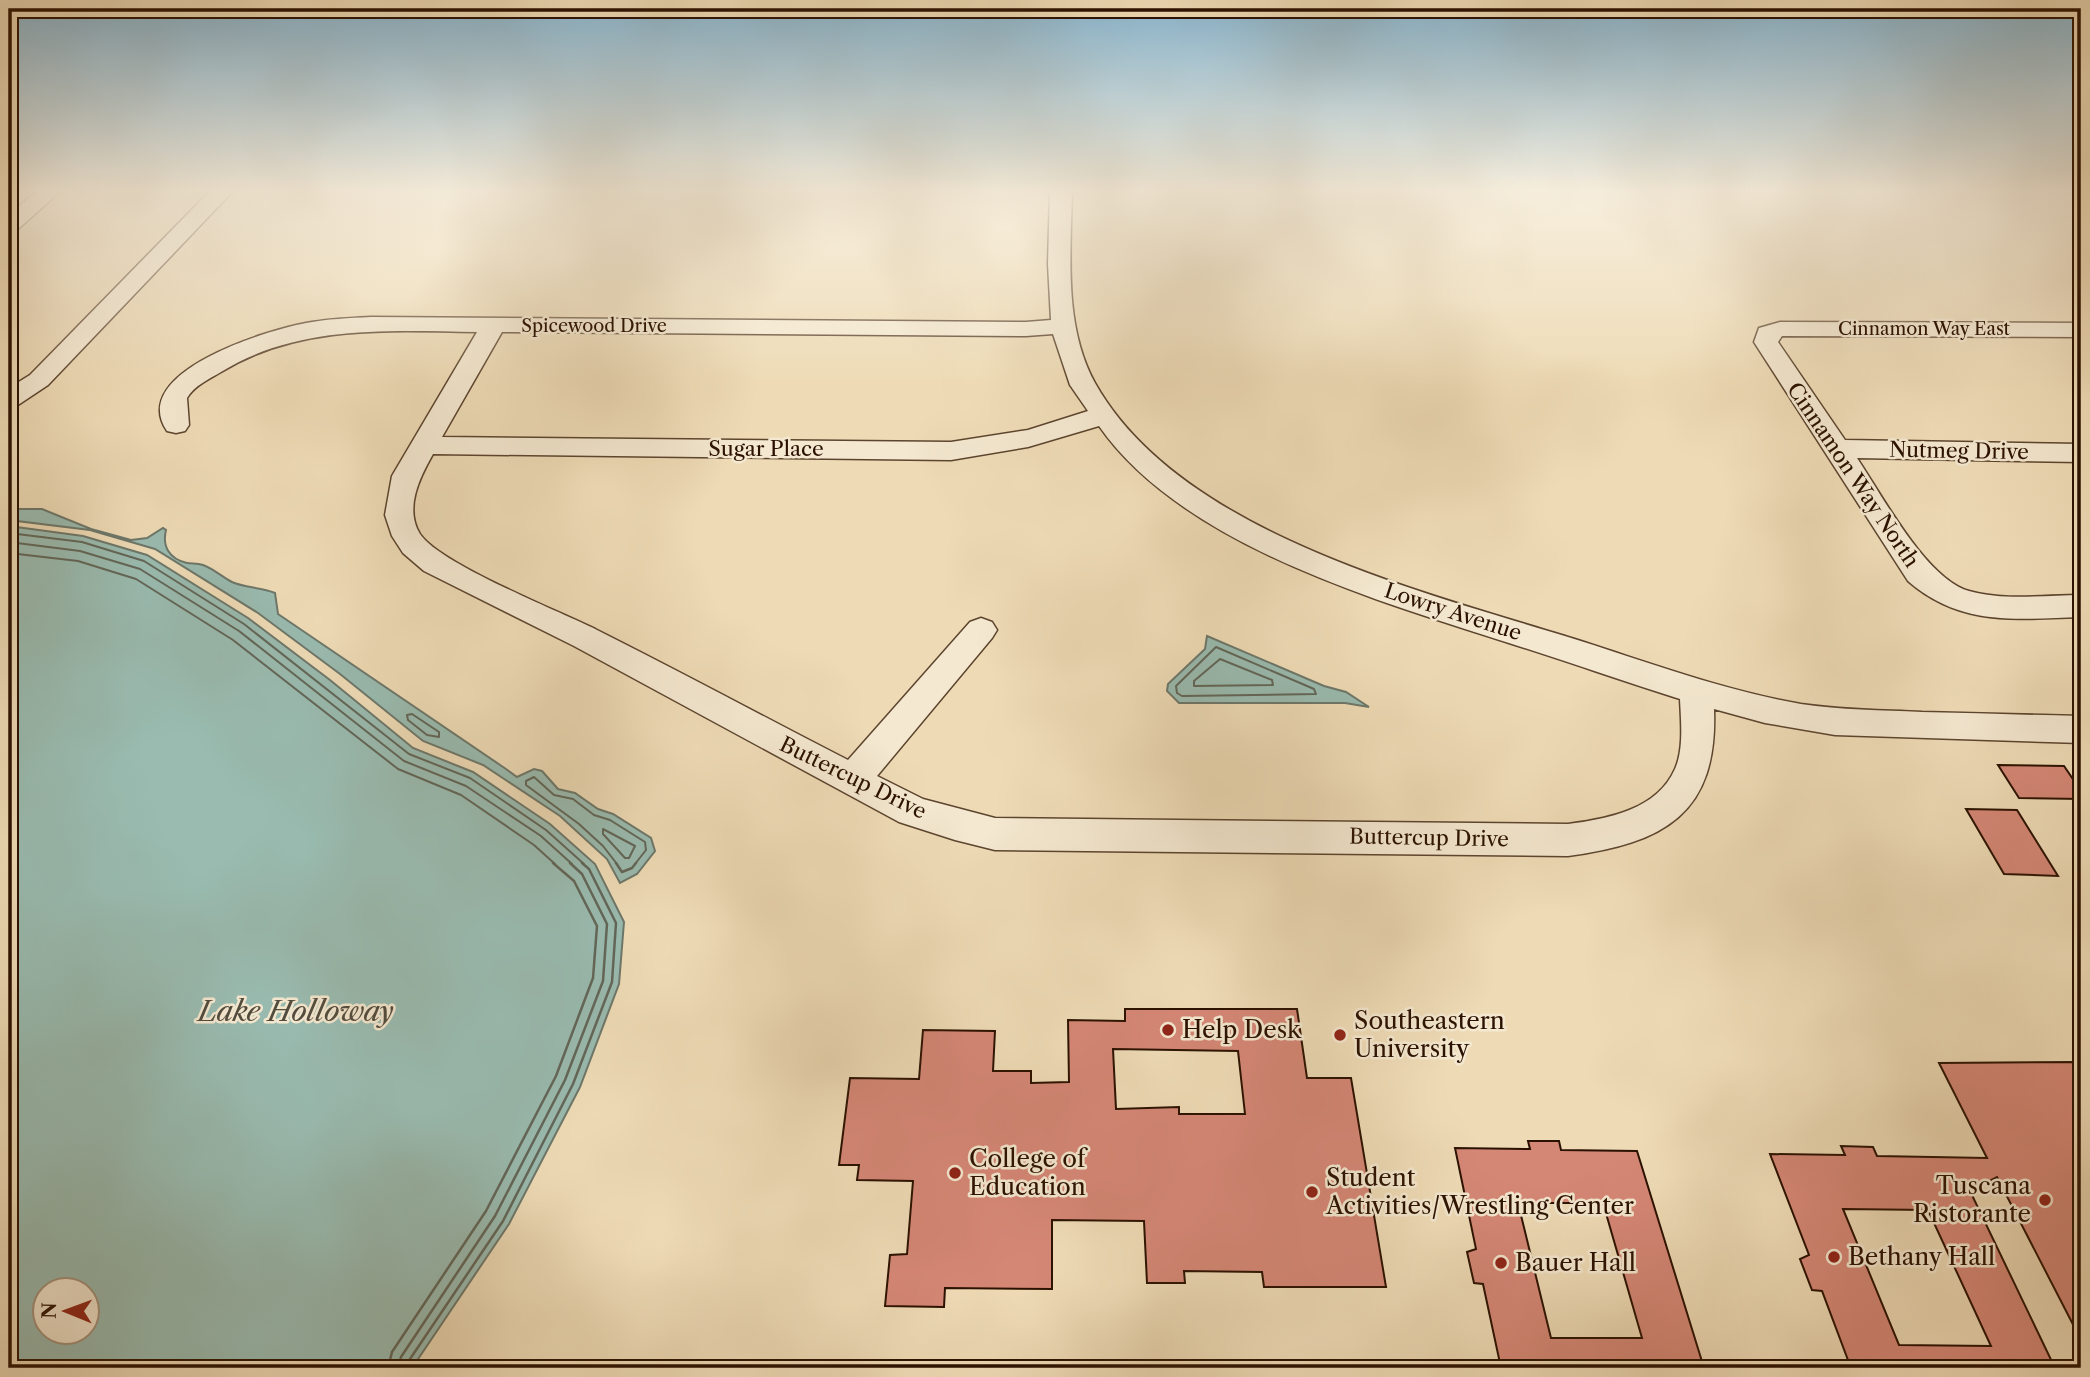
<svg xmlns="http://www.w3.org/2000/svg" width="2090" height="1377" font-family="'Libre Caslon Text',serif">
<style>
.water{fill:#99bbb0;stroke:#6d776a;stroke-width:2;fill-rule:evenodd}
.lines{fill:none;stroke-linecap:round;stroke-linejoin:round}
.shore-far1{stroke:#626658;stroke-width:2}
.shore{stroke:#626658;stroke-width:2.5}
.building{fill:#d58776;stroke:#2b1100;stroke-width:2;fill-rule:evenodd}
.minor-casing{stroke:#5c442e;stroke-width:3}
.minor{fill:#f4e8d0;fill-rule:evenodd}
.poi-dot{fill:#8f2418;stroke:#f4e8d0;stroke-width:2.5}
.labels{text-anchor:middle;stroke-width:5;stroke-linejoin:round;paint-order:stroke}
.far-street-label{font-size:18px;fill:#2b1100;stroke:#f4e8d0}
.street-label{font-size:21px;fill:#2b1100;stroke:#f4e8d0}
.near-poi-label{font-size:24px;fill:#2b1100;stroke:#f4e8d0;text-anchor:start}
.near-water-label{font-size:28px;font-style:italic;fill:#524c3e;stroke:#f4e8d0}
</style>
<rect width="100%" height="100%" fill="#eedbb6"/>
<filter id="stains"><feTurbulence type="fractalNoise" baseFrequency=".00286" numOctaves="4"/><feColorMatrix values="0 0 0 0 .2 0 0 0 0 .09 0 0 0 0 .02 0 0 0 .5 -.17"/></filter>
<radialGradient id="worn" r=".72"><stop offset=".6" stop-color="#630" stop-opacity="0"/><stop offset="1" stop-color="#630" stop-opacity=".3"/></radialGradient>
<!-- water -->
<path class="water" d="M9,505L11,509H42L91,529L131,540L147,538L163,528L166,530C162,546 169,559 187,563C192,564 197,563 203,565C214,569 222,577 232,582C245,588 261,587 275,593L278,614L506,769L517,777L534,769L542,771L558,789L575,793L598,809L613,814L651,838L655,851L637,874L620,883L607,859L560,816L483,765L423,741L340,674L258,613L155,549L90,530L9,520Z
M9,526L83,536L147,555L248,618L330,680L413,748L473,772L550,824L595,864L624,922L619,984L580,1087L509,1224L412,1368H9ZM46,1290H88V1332H46Z
M1207,636L1324,686L1346,692L1369,707L1345,703H1179L1167,691L1168,684L1205,649Z"/>
<g class="lines">
<!-- shore-far1 -->
<path class="shore-far1" d="M9,533L82,542L144,561L244,624L409,754L470,778L546,830L584,864
M9,542L80,551L140,569L239,631L404,761L466,786L541,836L572,864
M9,553L78,561L136,579L233,640L398,769L461,795L534,845L555,864
M1216,647L1314,689L1316,694L1182,696L1177,693L1176,686Z
M1220,659L1272,680L1273,685L1194,686V681Z
M412,714L439,732V737L427,735L408,720L407,715Z
M603,829L635,846L629,858H625L603,834Z
M617,864L603,846L579,824L526,785V781L534,777L554,795L573,799L594,815L610,820L645,842L646,850L635,864"/>
<!-- shore -->
<path class="shore" d="M616,863L622,872L632,868L636,863
M388,1368L392,1352L486,1211L556,1076L593,978L597,926L574,881L553,863
M398,1368L401,1357L495,1216L565,1080L603,981L607,924L582,874L570,863
M407,1368L408,1362L503,1221L573,1084L612,982L616,923L589,869L582,863"/>
</g>
<!-- building -->
<path class="building" d="M1998,765L2064,766L2081,791V799L2019,798Z
M1966,809L2017,810L2058,876L2004,874Z
M1125,1009H1297L1307,1078H1351L1386,1287H1264L1262,1272L1184,1271L1185,1283H1147L1144,1221L1052,1220V1289L945,1288L944,1307L885,1306L890,1255L907,1254L913,1181L857,1180L859,1165H839L850,1078L919,1079L923,1030L995,1031L993,1071H1031V1083L1069,1082L1068,1020L1125,1021ZM1113,1049L1238,1051L1245,1114H1179V1107L1116,1109Z
M2081,1062V1340L1997,1177L1970,1191L2055,1368H1851L1822,1291L1812,1290L1800,1259L1809,1255L1770,1154L1845,1155L1841,1146L1873,1147L1877,1156L1987,1158L1939,1063ZM1843,1209L1928,1210L1991,1346L1899,1345Z
M1528,1141H1559L1561,1150L1637,1151L1704,1368H1501L1483,1284L1474,1283L1467,1252L1476,1249L1455,1148L1530,1149ZM1518,1203H1603L1642,1338H1551Z"/>
<g class="lines">
<defs>
<path id="minor" d="M40,189H63L17,230L9,232V214Z
M212,189H235L48,385L18,405L9,407V388L30,375Z
M1050,189H1072C1071,252 1063,325 1095,383C1178,531 1416,590 1568,637C1645,661 1721,690 1801,704C1841,710 1881,710 1922,712C1975,713 2028,715 2081,716V743L1835,735L1765,723L1714,709C1718,814 1664,843 1568,856L995,850L955,840L899,822L574,646L424,571L403,553L392,536L385,515L392,476L477,332C389,331 299,324 221,372C209,379 194,386 187,398L189,425L185,431L176,433L167,431C127,372 268,330 306,323C327,319 349,318 371,317L1026,322L1051,320L1048,264ZM502,332L1026,336L1053,334L1070,385L1088,411L1028,430L951,442L442,437ZM1099,426C1182,545 1376,600 1509,643C1566,661 1623,681 1680,699C1681,721 1684,749 1675,769C1657,810 1607,819 1568,824L995,818L923,799L877,776L992,638L997,630L992,622L981,618L970,622L848,760C764,717 681,672 597,630C559,611 440,564 420,534C404,508 420,477 433,454L951,460L1028,447Z
M1780,322L2081,323V337L1782,336L1778,342L1845,440L2081,444V462L1857,458C1882,495 1926,579 1969,591C2004,601 2045,595 2081,595V617C2016,619 1961,627 1908,581L1754,342L1759,328Z"/>
</defs>
<!-- minor casing -->
<use href="#minor" class="minor-casing"/>
<!-- minor -->
<use href="#minor" class="minor"/>
</g>
<!-- sky -->
<linearGradient id="sky" x2="0" y2="1"><stop stop-color="#88b7d2"/><stop offset="0.5" stop-color="#f7efde"/><stop offset="1" stop-color="#f7efde" stop-opacity="0"/></linearGradient>
<rect width="2090" height="381" fill="url(#sky)"/>
<!-- markers -->
<g class="poi-dot">
<circle cx="1168" cy="1030" r="7"/>
<circle cx="1340" cy="1035" r="7"/>
<circle cx="955" cy="1173" r="7"/>
<circle cx="1312" cy="1192" r="7"/>
<circle cx="2045" cy="1200" r="7"/>
<circle cx="1834" cy="1257" r="7"/>
<circle cx="1501" cy="1263" r="7"/>
</g>
<g class="labels">
<!-- far-street labels -->
<g class="far-street-label">
<text x="594" y="332">Spicewood Drive</text>
<text x="1924" y="335">Cinnamon Way East</text>
</g>
<!-- street labels -->
<g class="street-label">
<text x="766" y="456">Sugar Place</text>
<text transform="translate(1959 451) rotate(1)" y="7">Nutmeg Drive</text>
<text transform="translate(1853 475) rotate(56)" y="7">Cinnamon Way North</text>
<text transform="translate(1453 612) rotate(18)" y="7">Lowry Avenue</text>
<text transform="translate(853 778) rotate(26)" y="7">Buttercup Drive</text>
<text transform="translate(1429 838) rotate(1)" y="7">Buttercup Drive</text>
</g>
<!-- near-poi labels -->
<g class="near-poi-label">
<text x="1354" y="1029">Southeastern<tspan x="1354" dy="28">University</tspan></text>
<text x="1182" y="1038">Help Desk</text>
<text x="969" y="1167">College of<tspan x="969" dy="28">Education</tspan></text>
<text x="1326" y="1186">Student<tspan x="1326" dy="28">Activities/Wrestling Center</tspan></text>
<text x="2031" y="1194" text-anchor="end">Tuscana<tspan x="2031" dy="28">Ristorante</tspan></text>
<text x="1848" y="1265">Bethany Hall</text>
<text x="1515" y="1271">Bauer Hall</text>
</g>
<!-- near-water labels -->
<g class="near-water-label">
<text x="296" y="1021">Lake Holloway</text>
</g>
</g>
<!-- margin -->
<rect width="2090" height="1377" fill="none" stroke="#eedbb6" stroke-width="35"/>
<rect x="10" y="10" width="2069" height="1356" fill="none" stroke="#2b1100" stroke-width="3.5"/>
<rect x="18" y="18" width="2055" height="1342" fill="none" stroke="#2b1100" stroke-width="2"/>
<!-- north arrow -->
<g transform="translate(66 1311) rotate(271)"><circle r="33" fill="#f4e8d0" stroke="#a4927d" stroke-width="2"/>
<path d="M0-5L12 26L0 18L-12 26Z" fill="#8f2418"/>
<text y="-10" font-size="19" font-weight="bold" text-anchor="middle" fill="#2b1100">N</text>
</g>
<rect width="100%" height="100%" filter="url(#stains)"/>
<rect width="100%" height="100%" fill="url(#worn)"/>
</svg>
